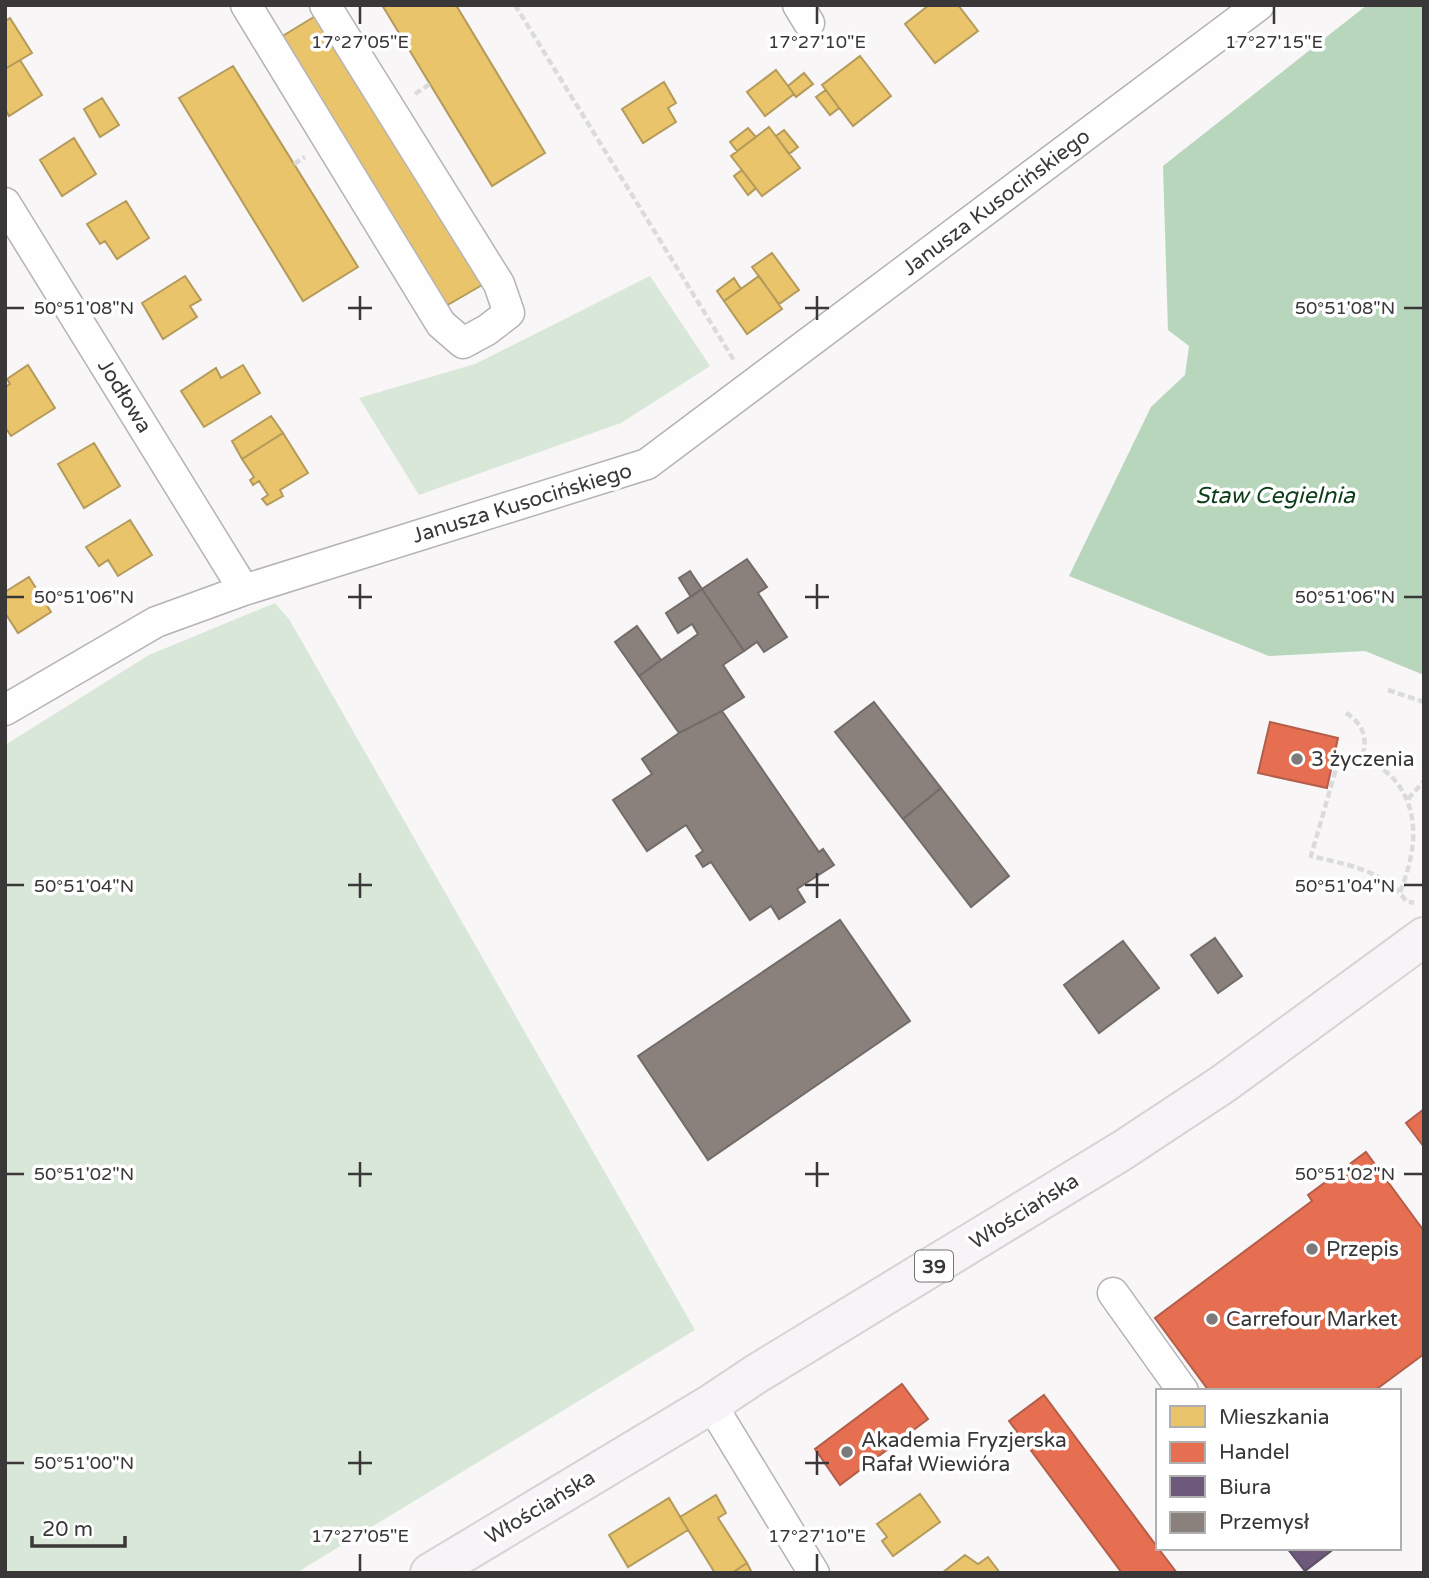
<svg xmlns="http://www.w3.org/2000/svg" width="1429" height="1578" font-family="'Varela Round',sans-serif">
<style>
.green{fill:#d9e7d9}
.water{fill:#b8d6bc}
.homes{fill:#e9c46a;stroke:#b49a5b;stroke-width:2}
.shops{fill:#e76f51;stroke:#b35e4a;stroke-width:2}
.offices{fill:#6d597a;stroke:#5d4f66;stroke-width:2}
.industry{fill:#8a817c;stroke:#726b68;stroke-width:2}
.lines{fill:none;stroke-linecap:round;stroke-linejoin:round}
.minor-casing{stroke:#b5b3b5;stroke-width:33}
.major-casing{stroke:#d5d4d4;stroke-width:42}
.path{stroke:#dcdbdc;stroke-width:4.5;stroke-dasharray:7 3.5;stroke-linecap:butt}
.minor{stroke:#fefefe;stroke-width:30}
.major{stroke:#f8f3f7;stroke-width:38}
.ticks{fill:none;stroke:#393738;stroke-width:2.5}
.poi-dot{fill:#7c7a7b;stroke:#fff;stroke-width:2.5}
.labels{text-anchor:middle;stroke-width:7;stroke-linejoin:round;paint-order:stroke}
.shield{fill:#fff;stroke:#747374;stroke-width:2}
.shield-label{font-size:19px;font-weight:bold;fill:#393738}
.street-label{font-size:21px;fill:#393738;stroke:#fff}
.poi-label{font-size:21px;fill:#393738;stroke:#fff;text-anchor:start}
.water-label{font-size:23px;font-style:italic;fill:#0e3e19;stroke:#fff}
.ticks-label{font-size:18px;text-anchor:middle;fill:#393738;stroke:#fff;stroke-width:7;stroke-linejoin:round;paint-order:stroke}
</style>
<rect width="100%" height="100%" fill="#f8f6f7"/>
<!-- green -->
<path class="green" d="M650,276L710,366L621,423L419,495L359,398L475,364Z
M275,603L289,619L695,1330L296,1573H5V745L149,655Z"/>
<!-- water -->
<path class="water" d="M1367,5H1424V675L1365,651L1269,656L1069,576L1151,407L1185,375L1189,346L1168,330L1163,166Z"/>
<!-- homes -->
<path class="homes" d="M382,5H456L545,153L492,186Z
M929,5H958L978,31L935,63L905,24Z
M317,15L482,285L446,306L281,37Z
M10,18L32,53L5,69V21Z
M860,56L891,96L853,126L822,85Z
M20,60L42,95L9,116L5,109V69Z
M233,66L358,267L303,301L179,98Z
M776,70L794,94L765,116L747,92Z
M804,73L813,84L796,97L788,86Z
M664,82L676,103L668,108L676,122L643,143L622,109Z
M826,90L839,108L830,115L816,97Z
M102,98L119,125L100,137L84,109Z
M769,127L800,168L762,196L731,156Z
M748,128L756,137L737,151L730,142Z
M784,130L798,147L789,154L776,136Z
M74,138L96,174L62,196L40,160Z
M742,170L756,188L748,195L734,176Z
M126,201L149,238L117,259L105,241L100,244L87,224Z
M772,253L799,290L779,304L752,267Z
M185,276L201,300L190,306L197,317L163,339L142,303Z
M759,276L782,309L747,334L724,301Z
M734,278L741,289L724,301L717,291Z
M28,365L55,408L11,436L5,427V387L10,384L7,379Z
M243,365L260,393L204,427L181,391L216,368L221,378Z
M271,416L283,433L242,459L232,441Z
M283,433L308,473L280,490L283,496L267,505L262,499L268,495L259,481L253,485L250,480L254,477L242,459Z
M94,443L120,486L84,508L58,464Z
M130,520L152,555L118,576L108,560L99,566L86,547Z
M29,577L51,612L18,633L7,616L5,617V592Z
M920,1494L940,1522L893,1556L882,1541L887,1537L877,1524Z
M716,1495L726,1513L718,1518L747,1563L732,1573H715L680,1517Z
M669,1498L688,1530L628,1567L609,1535Z
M965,1555L978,1564L988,1557L1000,1573H942Z
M747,1563L752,1573H732Z"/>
<!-- shops -->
<path class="shops" d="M1270,722L1338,738L1327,788L1258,773Z
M1424,1109V1147L1406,1123Z
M1366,1152L1424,1231V1354L1374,1391H1209L1155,1318L1312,1201L1308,1195Z
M902,1384L928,1419L840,1485L815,1449Z
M1044,1395L1158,1548L1177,1573H1122L1009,1421Z"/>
<!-- offices -->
<path class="offices" d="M1287,1548H1335L1305,1571Z"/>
<!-- industry -->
<path class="industry" d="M747,559L767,587L758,593L787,637L764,652L757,642L744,651L702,589Z
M690,571L702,589L691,597L679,578Z
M702,589L744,651L723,665L744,697L722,711L679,733L639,676L698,634L692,624L678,633L666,613Z
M637,626L661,660L639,676L615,642Z
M874,702L941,788L903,819L835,732Z
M722,711L819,852L823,849L834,865L797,889L805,902L779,919L771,906L750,920L711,862L703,867L696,856L703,851L686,825L647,851L613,800L652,774L642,759L679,733Z
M941,788L1009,876L971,907L903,819Z
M840,920L910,1021L708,1160L638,1056Z
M1215,938L1242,976L1218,993L1191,955Z
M1123,941L1159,988L1099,1033L1064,985Z"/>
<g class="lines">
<defs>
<path id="minor" d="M246,5L441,324L463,343L487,330L509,313L499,284L325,5
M798,5L809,23
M5,203L244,590
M5,710L156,622L244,590L647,464L1259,5
M1113,1293L1183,1391
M711,1404L814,1573"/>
<path id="major" d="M430,1573L711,1404L756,1374L1123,1150L1223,1084L1424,937"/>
</defs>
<!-- minor casing -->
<use href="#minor" class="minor-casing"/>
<!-- major casing -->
<use href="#major" class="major-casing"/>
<!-- path -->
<path class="path" d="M515,5L735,362
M415,94L430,84
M294,164L305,157
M1388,690L1424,702
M1346,713C1366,725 1369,744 1359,764
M1408,799L1424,781
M1400,892C1414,857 1422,816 1397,783C1392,776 1384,769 1376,766C1365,762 1349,763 1338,762L1311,856C1344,864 1385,870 1406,901L1414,903"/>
<!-- minor -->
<use href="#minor" class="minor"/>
<!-- major -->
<use href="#major" class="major"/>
</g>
<!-- ticks -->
<path class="ticks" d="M360,7V24M817,7V24M1274,7V24M360,296V320M817,296V320M7,308H24M348,308H372M805,308H829M1404,308H1422M360,584V609M817,584V609M7,597H24M348,597H372M805,597H829M1404,597H1422M360,873V898M817,873V898M7,885H24M348,885H372M805,885H829M1404,885H1422M360,1162V1187M817,1162V1187M7,1174H24M348,1174H372M805,1174H829M1404,1174H1422M360,1451V1475M817,1451V1475M7,1463H24M348,1463H372M805,1463H829M360,1554V1571M817,1554V1571"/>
<!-- markers -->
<g class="poi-dot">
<circle cx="1297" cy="759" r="7"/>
<circle cx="1312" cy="1249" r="7"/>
<circle cx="1212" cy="1319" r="7"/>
<circle cx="847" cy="1452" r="7"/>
</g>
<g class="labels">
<!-- shield labels -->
<rect class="shield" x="915" y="1250.5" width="38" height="31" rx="5"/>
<g class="shield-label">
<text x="934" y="1273">39</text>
</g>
<!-- street labels -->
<g class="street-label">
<text transform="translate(996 202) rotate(-37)" y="7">Janusza Kusocińskiego</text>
<text transform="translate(125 396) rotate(58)" y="7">Jodłowa</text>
<text transform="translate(522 503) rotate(-17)" y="7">Janusza Kusocińskiego</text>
<text transform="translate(1024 1211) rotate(-32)" y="7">Włościańska</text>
<text transform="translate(540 1507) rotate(-31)" y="7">Włościańska</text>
</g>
<!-- poi labels -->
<g class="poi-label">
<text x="1311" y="766">3 życzenia</text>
<text x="1326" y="1256">Przepis</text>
<text x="1226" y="1326">Carrefour Market</text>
<text x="861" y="1447">Akademia Fryzjerska<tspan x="861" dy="24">Rafał Wiewióra</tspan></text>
</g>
<!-- water labels -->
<g class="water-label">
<text x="1275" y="503">Staw Cegielnia</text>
</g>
</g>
<g class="ticks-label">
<text x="360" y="48">17°27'05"E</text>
<text x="817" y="48">17°27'10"E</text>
<text x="1274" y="48">17°27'15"E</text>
<text x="84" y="314">50°51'08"N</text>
<text x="1345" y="314">50°51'08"N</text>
<text x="84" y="603">50°51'06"N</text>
<text x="1345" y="603">50°51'06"N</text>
<text x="84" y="892">50°51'04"N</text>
<text x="1345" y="892">50°51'04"N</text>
<text x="84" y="1180">50°51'02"N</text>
<text x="1345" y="1180">50°51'02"N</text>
<text x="84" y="1469">50°51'00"N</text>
<text x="360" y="1542">17°27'05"E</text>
<text x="817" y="1542">17°27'10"E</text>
</g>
<!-- border -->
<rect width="1429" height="1578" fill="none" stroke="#393738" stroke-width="14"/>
<!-- legend -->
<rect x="1156" y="1389" width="245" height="161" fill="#ffffff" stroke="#b0afaf" stroke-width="2"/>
<rect x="1170" y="1406" width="35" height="21" fill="#e9c46a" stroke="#b0afaf" stroke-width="2"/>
<text x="1219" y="1424" font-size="21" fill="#393738">Mieszkania</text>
<rect x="1170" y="1442" width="35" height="21" fill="#e76f51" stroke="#b0afaf" stroke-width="2"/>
<text x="1219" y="1459" font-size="21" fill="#393738">Handel</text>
<rect x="1170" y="1476" width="35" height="21" fill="#6d597a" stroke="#b0afaf" stroke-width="2"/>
<text x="1219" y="1494" font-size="21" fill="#393738">Biura</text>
<rect x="1170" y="1512" width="35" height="21" fill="#8a817c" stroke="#b0afaf" stroke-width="2"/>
<text x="1219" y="1529" font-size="21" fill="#393738">Przemysł</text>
<!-- scale -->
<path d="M32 1536v10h93v-10" fill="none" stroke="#393738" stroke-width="3.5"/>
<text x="42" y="1536" font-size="21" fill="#393738" stroke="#ffffff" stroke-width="5" paint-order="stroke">20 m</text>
</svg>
